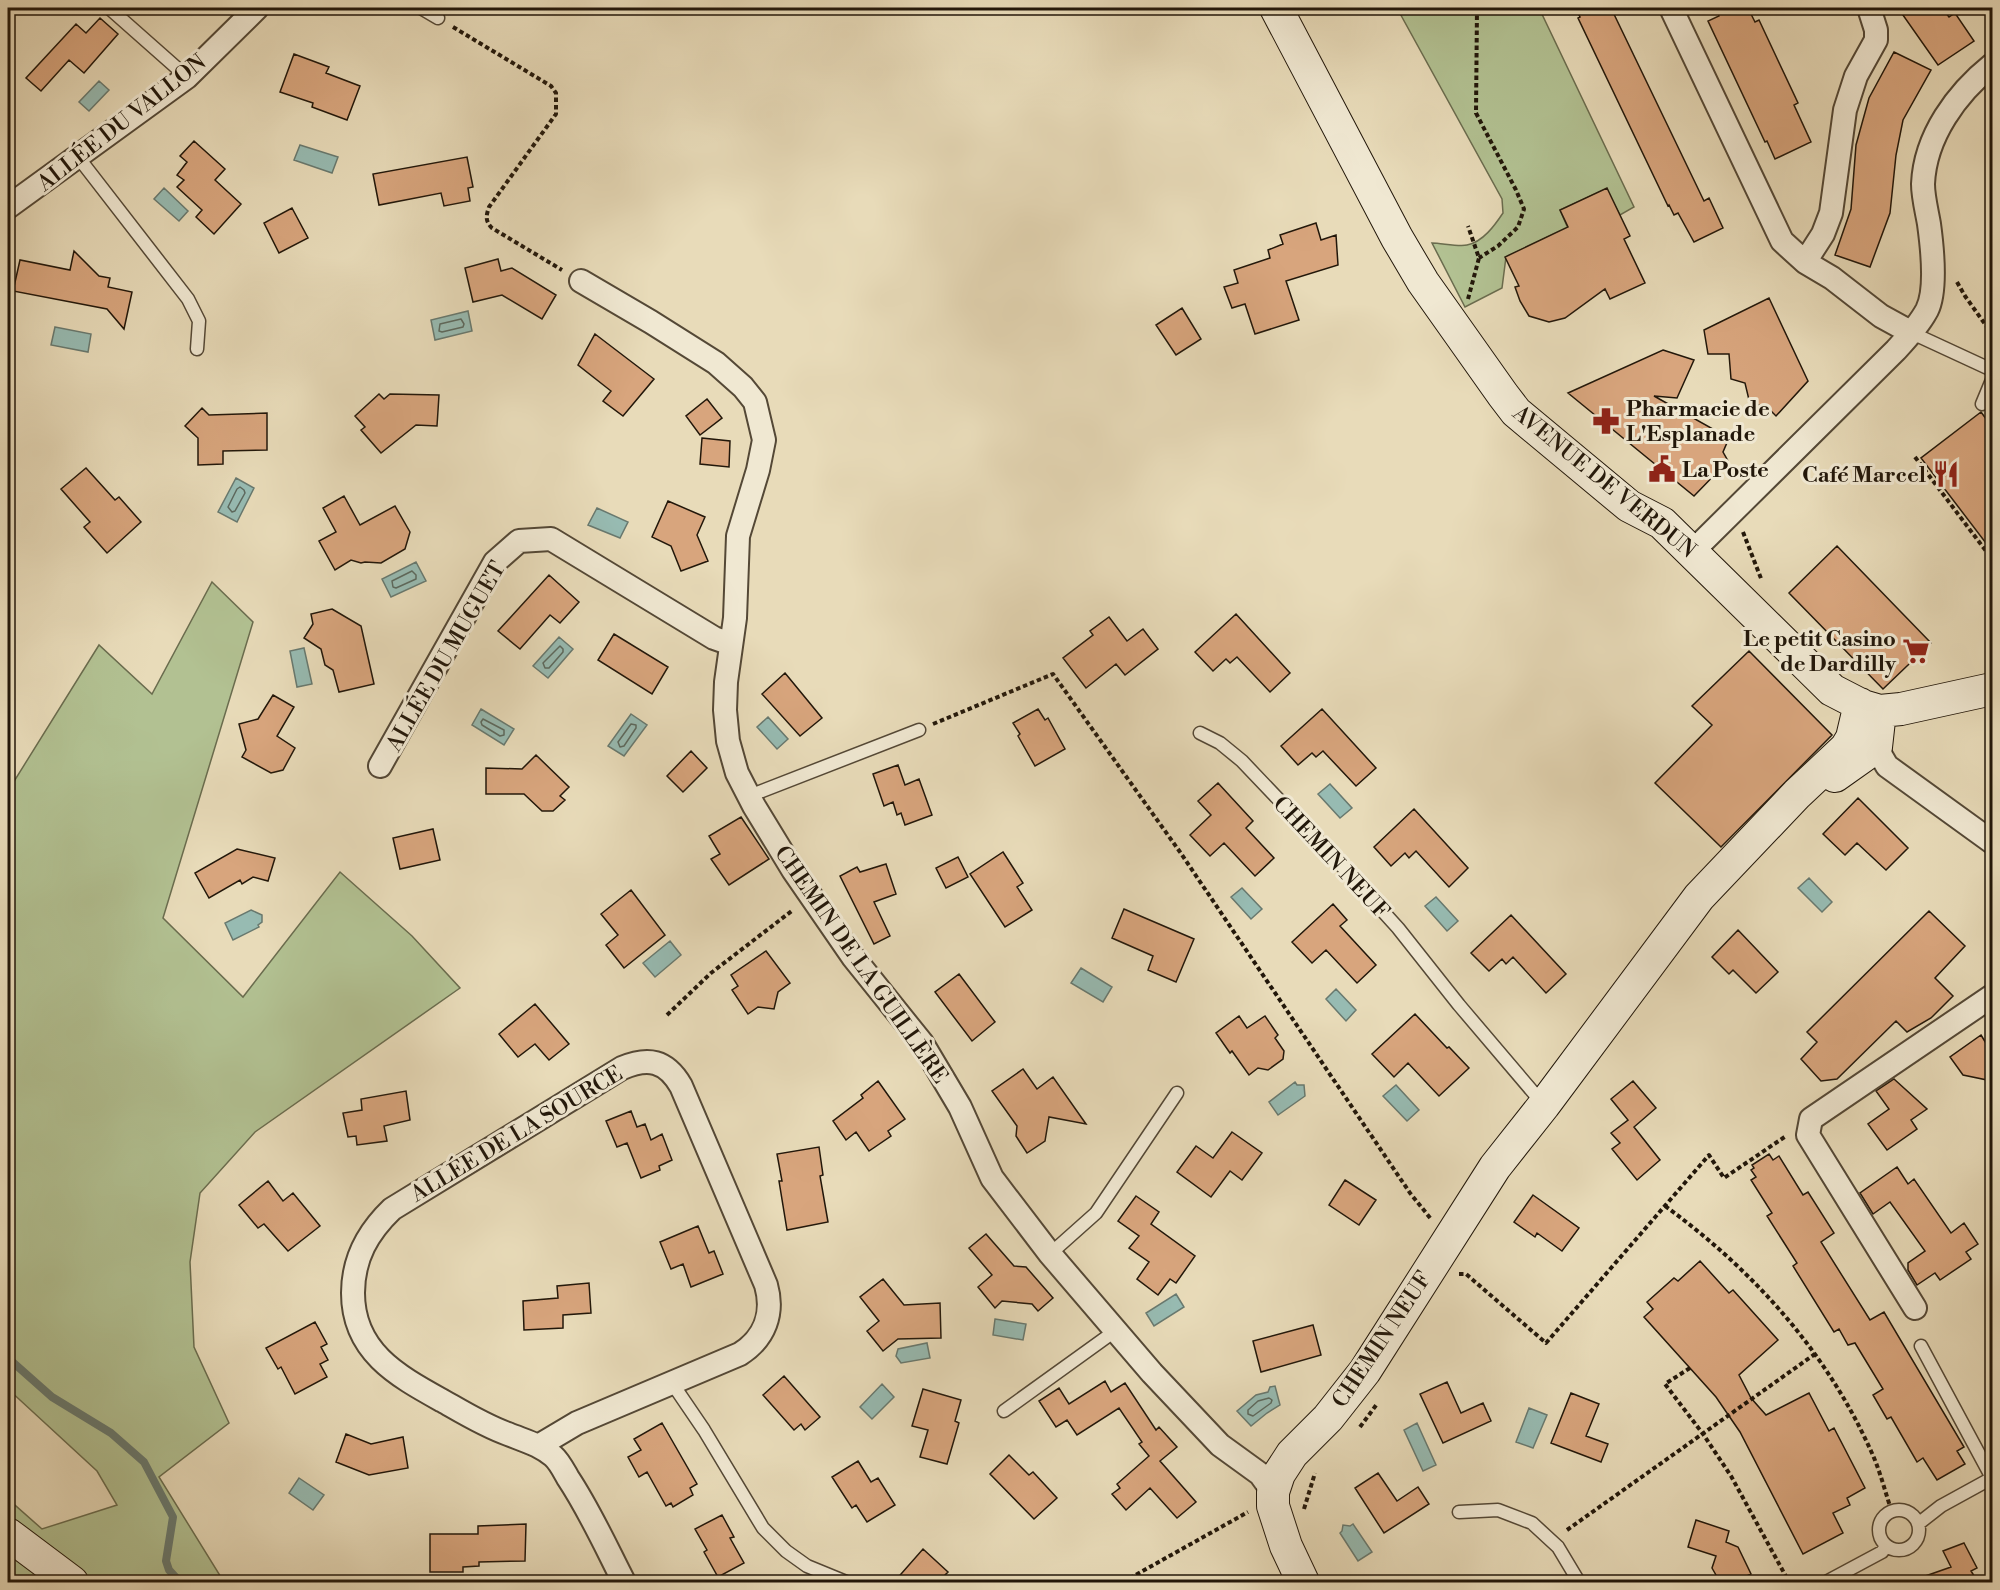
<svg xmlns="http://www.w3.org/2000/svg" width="2000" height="1590" font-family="'Libre Bodoni',serif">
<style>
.green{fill:#b2c192;stroke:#6a6c4e;stroke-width:1.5}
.water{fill:#97bbb2;stroke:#68796f;stroke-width:1.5}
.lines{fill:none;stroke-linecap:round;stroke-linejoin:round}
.shore{stroke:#5c695e;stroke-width:1.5}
.stream{stroke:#68796f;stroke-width:8}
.building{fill:#d8a57d;stroke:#22170a;stroke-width:1.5}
.lane-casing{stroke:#544836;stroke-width:15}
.street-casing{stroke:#544836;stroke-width:26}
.secondary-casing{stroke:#22170a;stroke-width:34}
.path{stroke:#22170a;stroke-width:4;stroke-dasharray:4.5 3;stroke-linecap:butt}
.lane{stroke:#f0e8d2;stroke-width:12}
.street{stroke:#f0e8d2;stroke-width:22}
.secondary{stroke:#f0e8d2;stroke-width:32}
.labels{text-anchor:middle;stroke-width:6;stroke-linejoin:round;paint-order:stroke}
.street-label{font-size:22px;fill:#22170a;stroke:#f0e8d2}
.poi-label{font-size:22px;font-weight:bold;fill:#22170a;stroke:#f0e8d2;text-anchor:start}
</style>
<rect width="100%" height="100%" fill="#e8dbb9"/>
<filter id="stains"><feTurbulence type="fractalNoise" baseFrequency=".00333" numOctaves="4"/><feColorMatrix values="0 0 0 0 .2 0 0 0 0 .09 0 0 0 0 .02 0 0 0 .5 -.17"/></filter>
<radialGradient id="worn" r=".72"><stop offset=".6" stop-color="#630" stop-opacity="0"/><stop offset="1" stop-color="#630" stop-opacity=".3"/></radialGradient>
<!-- green -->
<path class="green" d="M1397,8H1539L1634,207L1620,215L1606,189L1560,210L1572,238L1560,231L1506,257L1502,288L1465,307L1432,243C1441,243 1459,247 1467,245C1483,242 1495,225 1503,213L1502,199Z
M212,582L253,622L163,918L243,997L340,872L412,936L460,988L255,1132L200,1193L190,1262L194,1347L229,1423L159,1477L224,1582H8V1499L42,1529L117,1505L97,1471L8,1389V791L99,645L152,694Z"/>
<!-- water -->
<path class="water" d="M99,81L109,90L89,111L79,102Z
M300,145L338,157L332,173L294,160Z
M164,188L188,211L179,221L154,199Z
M468,311L472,331L435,340L431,320Z
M55,327L91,334L88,352L51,345Z
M236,478L254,488L237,522L218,512Z
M597,508L628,522L620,538L588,525Z
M416,562L426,581L391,597L382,579Z
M559,637L573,649L548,678L533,666Z
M304,648L312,684L297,687L290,651Z
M481,709L514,729L504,745L472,725Z
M631,714L647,725L624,756L608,746Z
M768,717L788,739L777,749L757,727Z
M1330,784L1352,808L1340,818L1318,794Z
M1809,878L1832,902L1822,912L1798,888Z
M1242,888L1262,909L1251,919L1231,897Z
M1436,897L1458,921L1447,931L1425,906Z
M251,910L262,915V922L258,925L259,927L233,940L225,923Z
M670,941L681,955L655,977L643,963Z
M1081,968L1112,987L1103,1002L1071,983Z
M1336,989L1356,1010L1346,1021L1326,999Z
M1295,1082L1297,1085H1304L1305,1096L1278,1115L1269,1102Z
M1396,1085L1419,1110L1407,1121L1383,1096Z
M1176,1294L1184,1307L1154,1326L1146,1313Z
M995,1319L1026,1324L1023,1340L993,1335Z
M927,1343L930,1358L901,1363L896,1356L898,1349Z
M882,1384L894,1397L872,1419L860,1407Z
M1275,1386L1280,1405L1267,1413L1251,1426L1237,1411L1256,1395L1268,1392L1270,1387Z
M1529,1408L1547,1415L1533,1448L1516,1442Z
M1417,1423L1436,1465L1423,1471L1404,1430Z
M299,1478L324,1495L313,1510L289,1493Z
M1353,1524L1372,1552L1358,1561L1340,1533L1342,1531L1343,1525L1350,1526Z"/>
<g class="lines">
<!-- shore -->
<path class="shore" d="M461,319L464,324L463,327L442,332L439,331L440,324Z
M240,487L244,490L245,493L235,511L232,512L228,507L237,489Z
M412,571L416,575V579L396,588L393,587L392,581Z
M560,646L563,649V652L549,668H545L543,663Z
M483,719L504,730V735L500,736L482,725L481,722Z
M631,724L636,725V728L624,746L620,747L618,742Z
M1269,1398L1272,1400L1271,1403L1253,1416L1248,1414V1410L1258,1401Z"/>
<!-- stream -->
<path class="stream" d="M8,1358L52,1397L111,1433L144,1462L173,1517L166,1561L169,1570L180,1582"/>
</g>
<!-- building -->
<path class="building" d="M1575,8H1611L1704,201L1709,198L1723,228L1694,242L1678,213L1674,215L1669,205L1668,206L1578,18L1580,17Z
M1715,8H1748L1755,22L1759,20L1798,103L1794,105L1811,142L1775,159L1767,141L1765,142L1708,21L1719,16Z
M1898,8H1942L1949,17L1955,13L1974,41L1938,65Z
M100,18L118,34L84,73L69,60L41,91L26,78L76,24L86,33Z
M1894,52L1931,70L1903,120L1896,155L1890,213L1870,267L1835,255L1851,209L1856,145L1869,98Z
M294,54L329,67L326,73L360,86L347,120L312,107L313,103L280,92Z
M194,141L225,169L215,180L241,204L214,234L196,217L202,210L177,187L184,180L177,175L187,162L180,156Z
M467,157L473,187L468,188L470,201L444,206L441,193L379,205L373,174Z
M1607,188L1630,236L1624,239L1645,283L1610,299L1605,289L1565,318L1549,322L1529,316L1520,301L1515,287L1519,286L1505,257L1568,227L1560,210Z
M292,208L308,238L279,253L264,223Z
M1316,223L1321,240L1336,235L1338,265L1286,281L1299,320L1255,334L1245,304L1232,308L1224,287L1238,283L1234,270L1270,258L1268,250L1283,244L1280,235Z
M74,251L99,276L110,278L108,287L132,292L124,329L107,309L13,291L20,260L70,270Z
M498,259L501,271L512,268L556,295L542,319L502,295L473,302L465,268Z
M1769,298L1808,381L1776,416L1766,406L1750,404L1745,383L1731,379L1729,354H1708L1704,330Z
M1182,308L1201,339L1176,355L1156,325Z
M595,334L654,379L623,416L603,401L611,391L578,365Z
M1663,350L1694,360L1677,398L1654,396L1729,438L1723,452L1728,461L1694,496L1568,393Z
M379,394L384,399L390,394L439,395L437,426L416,425L381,453L361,430L365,427L355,416Z
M707,399L722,418L700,435L686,416Z
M202,408L209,415L267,413V450L223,451V464L198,465V438L185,426Z
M1981,412L1992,427V551L1921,458Z
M702,438L730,441L729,467L700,464Z
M86,468L115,500L119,497L141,522L107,553L84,527L90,522L61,489Z
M344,496L360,525L395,506L410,532L405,549L381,563L365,562L361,563L351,560L335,570L319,541L336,532L323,508Z
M668,501L705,517L697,535L708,561L681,571L671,546L652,537Z
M1837,546L1931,643L1883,689L1789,593Z
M549,575L579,602L560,623L550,615L520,649L498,631Z
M332,609L361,626L374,684L339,692L333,670L325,665L321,649L304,638L313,624L311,614Z
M1236,614L1290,673L1270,692L1237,657L1230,663L1226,659L1213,671L1195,652Z
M1109,617L1127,641L1143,629L1158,649L1125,675L1116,664L1086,688L1063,658L1093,635L1090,631Z
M614,634L668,667L652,694L598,660Z
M1749,651L1832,735L1721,847L1655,783L1712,725L1692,706Z
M785,673L822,718L800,736L762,694Z
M273,695L294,707L277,736L295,748L283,770L271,773L242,757L246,750L239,724L258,719Z
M1038,709L1045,720L1048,718L1065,749L1035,766L1018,736L1020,734L1013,723Z
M1322,709L1376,768L1356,786L1323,751L1316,757L1312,753L1298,765L1281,746Z
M691,751L707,768L683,792L667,776Z
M536,755L569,787L560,796L565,800L553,811H542L524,794H486V768L522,769Z
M898,765L905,785L919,779L932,815L905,825L901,813L897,815L893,802L884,806L873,774Z
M1218,783L1253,821L1246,828L1274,858L1255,876L1224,843L1210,856L1190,835L1211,815L1198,801Z
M1858,798L1908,848L1886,870L1857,843L1845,855L1823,834Z
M1414,809L1468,868L1449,887L1416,851L1409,858L1405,853L1391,866L1374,847Z
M741,817L769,859L729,885L711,859L720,854L709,836Z
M433,829L440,860L400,869L393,838Z
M237,849L275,858L268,881L253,877L242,884L240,880L209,898L195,873Z
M1003,852L1023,883L1017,887L1032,910L1005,927L970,874Z
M958,857L968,877L946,888L936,868Z
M886,864L896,894L874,902L890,936L874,944L840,876L857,867L860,872Z
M631,890L665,935L624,968L606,945L618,935L601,914Z
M1333,904L1347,920L1340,926L1376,965L1357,983L1326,950L1312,963L1292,942Z
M1124,909L1194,939L1176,982L1148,970L1153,956L1112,938Z
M1929,911L1965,946L1935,978L1953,996L1931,1018L1907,1032L1896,1021L1837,1079L1821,1081L1801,1059L1817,1042L1807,1032Z
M1511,915L1566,974L1546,993L1513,957L1506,964L1502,959L1489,971L1471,953Z
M1738,930L1778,972L1756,993L1733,970L1729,974L1712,957Z
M766,951L790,983L778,992L774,1009L758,1007L748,1014L732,990L738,986L731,975Z
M959,974L995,1022L972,1041L935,992Z
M535,1004L569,1044L549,1060L535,1044L518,1057L499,1034Z
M1415,1014L1447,1048L1449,1047L1469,1068L1439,1096L1408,1063L1394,1077L1372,1054Z
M1239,1016L1247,1028L1265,1016L1278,1035L1275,1038L1284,1051L1283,1059L1268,1070L1258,1068L1249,1075L1232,1051L1230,1053L1216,1033Z
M1981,1035L1992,1053V1081L1963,1075L1950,1057Z
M1023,1069L1037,1089L1053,1077L1086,1124L1049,1117L1045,1141L1027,1153L1016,1136L1017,1126L992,1091Z
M1894,1079L1927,1109L1911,1120L1917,1129L1887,1150L1868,1124L1889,1109L1876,1091Z
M878,1081L905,1119L888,1131L891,1136L869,1151L856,1132L846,1140L833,1121L863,1098L861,1095Z
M1633,1081L1656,1108L1634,1127L1660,1160L1637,1180L1612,1149L1620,1143L1611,1133L1628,1120L1611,1099Z
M406,1091L410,1120L384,1126L387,1141L357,1145L356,1136L348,1137L343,1113L362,1110L361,1099Z
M631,1111L637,1127L645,1124L651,1140L662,1134L672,1160L659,1166L660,1170L641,1178L627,1143L617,1147L606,1121Z
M1232,1132L1262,1153L1242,1180L1230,1171L1211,1197L1177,1172L1196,1146L1213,1158Z
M819,1147L823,1175L820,1176L828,1222L787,1230L779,1181H782L777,1154Z
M1769,1154L1773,1160L1779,1156L1803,1195L1808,1192L1834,1233L1821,1242L1870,1320L1884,1312L1964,1447L1957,1451L1965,1464L1937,1480L1923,1458L1917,1462L1891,1417L1887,1419L1873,1395L1883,1389L1855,1343L1848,1345L1839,1329L1834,1332L1793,1266L1797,1263L1767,1216L1772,1213L1751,1180L1756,1177L1751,1170L1754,1168L1752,1165Z
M1897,1167L1908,1184L1914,1179L1951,1233L1964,1223L1978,1244L1966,1252L1971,1259L1940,1280L1935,1273L1917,1285L1908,1270V1263L1925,1251L1890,1202L1873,1214L1860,1193Z
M1345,1180L1376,1200L1359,1225L1329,1205Z
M268,1181L283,1201L293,1193L320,1226L288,1251L264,1224L258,1228L239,1205Z
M1533,1195L1579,1228L1562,1251L1537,1233L1535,1237L1514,1222Z
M1136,1196L1159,1212L1151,1224L1195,1256L1176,1283L1170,1279L1158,1295L1137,1279L1149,1262L1129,1248L1139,1236L1118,1221Z
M698,1226L709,1253L714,1251L723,1274L691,1287L683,1264L671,1269L660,1242Z
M986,1234L1014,1266L1026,1267L1053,1298L1038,1311L1032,1304L1002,1301L995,1308L978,1287L992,1275L969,1248Z
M1700,1261L1729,1293L1733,1290L1778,1340L1739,1375L1751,1398L1766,1415L1809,1393L1829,1431L1834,1428L1865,1488L1847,1498L1850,1505L1833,1513L1843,1533L1803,1554L1740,1432L1716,1397L1644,1317L1653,1309L1647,1302L1674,1278L1678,1281Z
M883,1279L904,1305L940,1303L941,1338L898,1339L883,1351L867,1331L879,1321L860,1297Z
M589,1283L591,1313L563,1315V1328L524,1330L523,1301L558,1298L557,1286Z
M315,1322L327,1344L321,1347L328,1360L320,1364L327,1377L295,1394L281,1367L278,1369L266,1348Z
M1313,1325L1321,1355L1261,1372L1253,1341Z
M784,1376L820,1417L805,1430L801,1424L794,1430L763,1395Z
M1105,1381L1111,1392L1125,1383L1156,1430L1159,1427L1177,1447L1160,1461L1196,1502L1177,1518L1150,1488L1126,1510L1112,1494L1120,1488L1117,1484L1149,1456L1139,1444L1142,1442L1119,1408L1077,1435L1067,1420L1056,1427L1039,1401L1059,1388L1069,1404Z
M1447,1382L1461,1413L1483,1403L1491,1421L1443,1443L1420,1394Z
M923,1389L961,1400L955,1421L959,1423L947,1464L920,1457L928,1430L912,1426Z
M1571,1393L1599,1404L1586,1436L1608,1444L1601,1462L1551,1443Z
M662,1423L697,1484L690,1488L693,1495L673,1507L671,1503L666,1506L647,1472L639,1477L628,1457L641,1450L634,1439Z
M346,1434L371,1444L403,1437L408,1468L369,1475L336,1462Z
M1009,1455L1029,1475L1033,1472L1057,1498L1034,1519L990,1474Z
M858,1461L871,1482L878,1478L895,1505L867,1522L856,1505L852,1508L832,1477Z
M1378,1473L1397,1501L1418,1487L1429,1504L1384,1533L1355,1488Z
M722,1515L734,1537L730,1538L744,1563L718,1577L704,1552L707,1550L695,1529Z
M1696,1520L1729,1531L1726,1542L1738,1547L1751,1574L1734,1582H1720L1712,1568L1716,1556L1688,1547Z
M526,1524L525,1561L479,1562V1566L463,1567V1572H430V1534H478V1526Z
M1964,1543L1977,1568L1971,1571L1978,1582H1915L1914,1580L1951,1567L1943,1551Z
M923,1549L948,1572L938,1582H894Z"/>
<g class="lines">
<defs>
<path id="lane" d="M109,8L187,77
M421,8L438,18
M78,157L188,299L199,321L197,349
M1912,333L1992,370
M1982,404L1992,380
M1200,733L1220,743L1242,761L1339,863L1398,928L1459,1005L1544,1105
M749,796L919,730
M1050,1254L1096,1213L1177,1093
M672,1383L704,1430L763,1528L786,1551L807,1566L846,1582
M1004,1411L1115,1331
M1879 1530a20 20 0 1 1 40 0a20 20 0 1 1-40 0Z
M1459,1512L1498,1510L1532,1523L1558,1547L1579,1582
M1918,1524L1941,1506L1992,1478L1921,1346
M1826,1582L1882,1552L1886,1546"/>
<path id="street" d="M1671,8L1782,241L1805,262L1832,278L1881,316L1912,333
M8,207L187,77L257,8
M1805,262L1823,234L1831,213L1845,110L1856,76L1876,40V30L1869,8
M581,281L651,322L716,363L743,387L755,402L764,440L758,470L738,536L735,618L726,682L725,710L728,741L737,773L754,806L793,870L853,957L922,1043L960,1107L992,1178L1050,1254L1152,1373L1220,1445L1260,1474L1273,1492
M1693,551L1896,350C1907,338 1919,325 1927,310C1937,290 1932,246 1929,224C1927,212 1923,197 1923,184C1925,136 1957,93 1992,65
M1876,747L1887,766L1992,842
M380,766L495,562L519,541L551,539L714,638L731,644
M1915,1308L1808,1135L1811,1119L1992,996
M540,1445L577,1423L740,1354C765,1338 774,1313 766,1285L681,1086C666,1060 648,1057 622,1068L392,1209C368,1232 353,1258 353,1293C353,1352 398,1376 443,1401C464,1413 485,1426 508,1434C525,1441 539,1444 553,1456C559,1461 564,1471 568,1478C590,1511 606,1547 624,1582"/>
<path id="secondary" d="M1276,8L1397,238L1423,282L1503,395L1516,412L1629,506L1662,523L1832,690L1863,706L1880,711L1901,709L1992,689
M1835,776L1876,747L1880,711
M8,1534L72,1582
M1303,1582L1286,1546L1273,1506V1492L1279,1474L1292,1454L1328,1418L1365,1371L1495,1167L1544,1105L1699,897L1797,794L1846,748L1852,738L1860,704"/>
</defs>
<!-- lane casing -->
<use href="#lane" class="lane-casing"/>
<!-- street casing -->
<use href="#street" class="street-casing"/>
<!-- secondary casing -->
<use href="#secondary" class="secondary-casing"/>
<!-- path -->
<path class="path" d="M1477,8L1476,113L1516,190L1524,209L1518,227L1498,246L1479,258
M1989,8L1992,13
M453,27L551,86L556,93V114L489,207C486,216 485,221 492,228L562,270
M1957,282L1965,296L1992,334
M1468,299L1479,258L1468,226
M1915,457L1992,559
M1743,532L1762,581
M933,724L1053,674L1180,852L1410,1193L1431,1219
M667,1015L711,973L793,910
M1665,1206C1753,1270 1826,1351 1871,1451C1880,1470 1885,1492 1892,1512
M1459,1274H1466L1546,1343L1709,1155L1724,1178L1786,1136
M1690,1368L1665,1384L1703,1434L1731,1476L1789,1582
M1360,1427L1377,1404
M1304,1509L1315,1473
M1567,1530L1815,1354
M1123,1582L1248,1512"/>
<!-- lane -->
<use href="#lane" class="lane"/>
<!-- street -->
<use href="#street" class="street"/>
<!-- secondary -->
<use href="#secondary" class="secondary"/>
</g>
<!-- icons -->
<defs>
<symbol id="pharmacy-bare" viewBox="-9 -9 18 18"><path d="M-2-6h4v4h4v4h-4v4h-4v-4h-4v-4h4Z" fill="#8f2418" stroke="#f0e8d2" stroke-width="2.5" paint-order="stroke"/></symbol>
<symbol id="civic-bare" viewBox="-9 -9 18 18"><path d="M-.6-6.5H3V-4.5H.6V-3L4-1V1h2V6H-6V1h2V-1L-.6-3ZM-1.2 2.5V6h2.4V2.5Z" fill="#8f2418" stroke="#f0e8d2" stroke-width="2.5" paint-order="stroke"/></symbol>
<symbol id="restaurant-bare" viewBox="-9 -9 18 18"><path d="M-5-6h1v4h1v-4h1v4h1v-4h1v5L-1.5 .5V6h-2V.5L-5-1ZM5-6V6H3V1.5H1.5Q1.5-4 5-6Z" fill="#8f2418" stroke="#f0e8d2" stroke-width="2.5" paint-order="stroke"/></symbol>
<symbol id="supermarket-bare" viewBox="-9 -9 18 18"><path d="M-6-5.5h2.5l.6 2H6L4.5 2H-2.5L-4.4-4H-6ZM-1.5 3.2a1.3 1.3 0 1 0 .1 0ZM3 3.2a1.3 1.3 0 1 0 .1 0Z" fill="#8f2418" stroke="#f0e8d2" stroke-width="2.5" paint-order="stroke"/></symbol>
</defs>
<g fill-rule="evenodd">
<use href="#pharmacy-bare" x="1587" y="402" width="38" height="38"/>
<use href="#civic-bare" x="1643" y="450" width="38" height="38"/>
<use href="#restaurant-bare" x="1927" y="455" width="38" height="38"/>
<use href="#supermarket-bare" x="1897" y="632" width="38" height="38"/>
</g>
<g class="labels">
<!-- street labels -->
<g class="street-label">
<text transform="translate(121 122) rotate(-38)" y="8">ALLÉE DU VALLON</text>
<text transform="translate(1605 481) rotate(39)" y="8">AVENUE DE VERDUN</text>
<text transform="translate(445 656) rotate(-60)" y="8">ALLÉE DU MUGUET</text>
<text transform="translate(1332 857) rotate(47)" y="8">CHEMIN NEUF</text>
<text transform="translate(862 964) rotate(55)" y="8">CHEMIN DE LA GUILLÈRE</text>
<text transform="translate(516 1133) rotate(-31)" y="8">ALLÉE DE LA SOURCE</text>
<text transform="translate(1381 1339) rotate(-56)" y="8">CHEMIN NEUF</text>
</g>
<!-- poi labels -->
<g class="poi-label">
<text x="1626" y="416">Pharmacie de<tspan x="1626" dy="25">L'Esplanade</tspan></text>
<text x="1682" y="477">La Poste</text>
<text x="1926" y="482" text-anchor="end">Café Marcel</text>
<text x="1896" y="646" text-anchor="end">Le petit Casino<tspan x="1896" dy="25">de Dardilly</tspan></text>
</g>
</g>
<!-- margin -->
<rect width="2000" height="1590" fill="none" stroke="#e8dbb9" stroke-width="30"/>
<rect x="9" y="9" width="1982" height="1572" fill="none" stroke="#22170a" stroke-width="3"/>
<rect x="15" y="15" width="1970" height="1560" fill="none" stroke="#22170a" stroke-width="1.5"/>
<rect width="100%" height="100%" filter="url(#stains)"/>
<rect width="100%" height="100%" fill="url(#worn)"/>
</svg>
